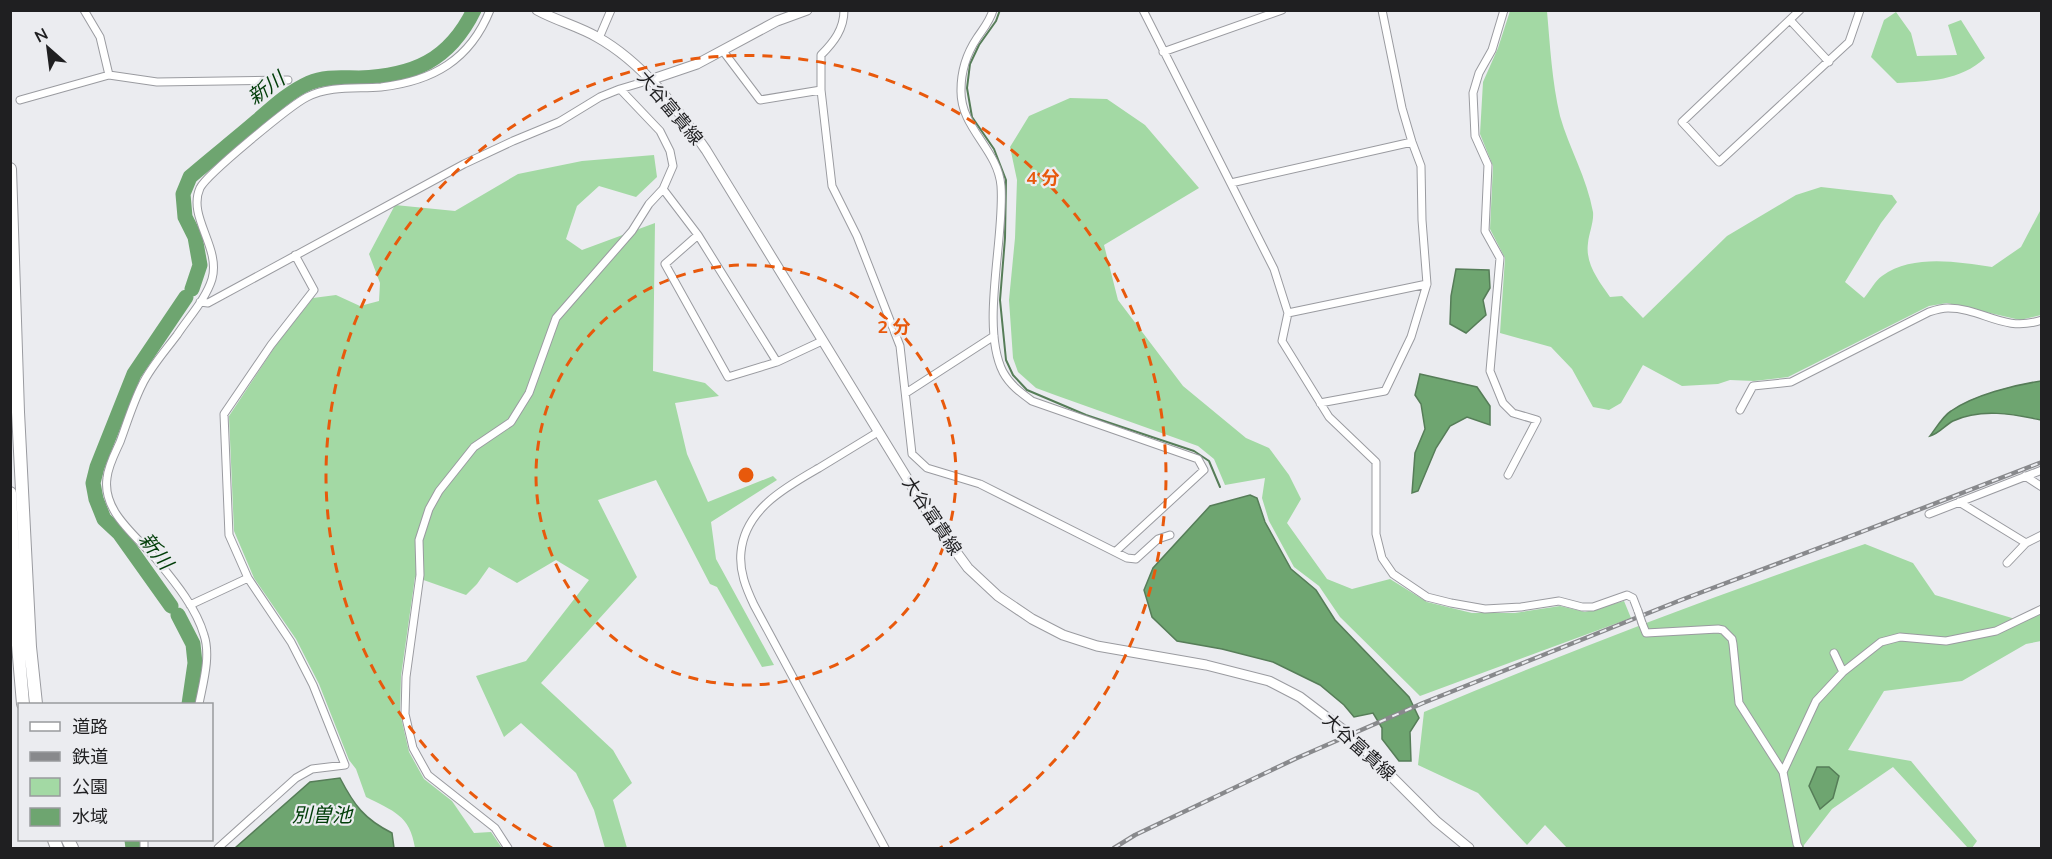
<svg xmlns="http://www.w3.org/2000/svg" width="2052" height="859" font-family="Mulish,'Noto Sans JP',sans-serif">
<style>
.green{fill:#a3d9a4}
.water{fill:#6ea570;stroke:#567d58;stroke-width:1.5}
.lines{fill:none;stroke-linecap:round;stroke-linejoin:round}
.stream{stroke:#567d58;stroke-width:2}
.river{stroke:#6ea570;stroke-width:15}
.street-casing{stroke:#9a9ba0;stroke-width:9}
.secondary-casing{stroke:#9a9ba0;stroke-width:11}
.highway-casing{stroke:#9a9ba0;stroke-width:14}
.street{stroke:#fff;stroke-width:7}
.secondary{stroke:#fff;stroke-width:9}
.highway{stroke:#fff;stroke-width:12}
.rail-casing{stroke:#88898c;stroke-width:4.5}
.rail{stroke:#ebecf0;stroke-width:2;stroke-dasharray:7;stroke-linecap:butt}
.street-bridge-casing{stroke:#9a9ba0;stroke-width:9;stroke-linecap:butt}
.street-bridge{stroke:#fff;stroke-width:7}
.ring{fill:none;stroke:#e8590c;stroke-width:3;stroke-dasharray:10 8}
.labels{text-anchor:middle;stroke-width:4.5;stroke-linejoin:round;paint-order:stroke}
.street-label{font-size:18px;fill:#1f1f21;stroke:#ebecf0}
.water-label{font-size:20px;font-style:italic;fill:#003d08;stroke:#ebecf0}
.centre{fill:#e8590c;stroke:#ebecf0;stroke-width:3}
.ring-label{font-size:18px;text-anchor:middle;font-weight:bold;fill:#e8590c;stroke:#ebecf0;stroke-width:4.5;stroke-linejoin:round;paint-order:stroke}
</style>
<rect width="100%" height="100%" fill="#ebecf0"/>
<!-- green -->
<path class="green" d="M1510,11H1547C1550,45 1552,82 1560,116C1569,148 1587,178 1593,212C1594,222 1589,233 1588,243C1585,264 1599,281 1610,297L1622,296L1643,318L1727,236L1796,195L1821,187L1892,195L1897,202L1881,223L1845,282L1864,298C1870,291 1875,281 1882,276C1913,254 1957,262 1992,267L2021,247L2040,211L2041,202V315L2020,320L1947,303L1929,306L1788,377L1754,381L1730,380L1718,384L1682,386L1643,365L1621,403L1609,410L1593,407L1572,369L1551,347L1500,333L1505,258L1490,229L1493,166L1480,134L1483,82L1498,48Z
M1896,12L1911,33L1917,56L1957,55L1948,25L1961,20L1985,58C1960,81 1929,81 1897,83L1871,57L1884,20Z
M1070,98L1107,99L1145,125L1199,188L1104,245L1118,300L1183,386L1246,438L1269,448L1289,475L1301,499L1287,523L1327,579L1352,589L1390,579L1427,602L1472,613H1515L1560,606L1585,612L1624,601L1631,618L1420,696L1340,617L1319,586L1294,567L1269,521L1262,498L1265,478L1225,485L1214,459L1198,446L1055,395L1036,388L1018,372L1013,358L1009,300L1015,238L1017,180L1010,147L1029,116Z
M654,155L657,177L636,197L599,186L577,206L566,239L582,250L655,223L653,371L705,383L719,396L675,403L687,454L708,502L773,476L777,480L711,522L716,559L774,665L762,667L717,587L710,584L656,480L598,500L637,577L541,683L613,750L632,783L613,800L627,848H605L594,810L576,773L521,723L504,737L476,676L526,661L589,580L556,560L517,583L489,567L477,584L466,595L415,577L401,676L400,713L409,752L424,779L452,801L474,833L491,832L502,848H415C410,815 393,811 366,797L356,769L349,760L319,684L296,639L254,578L234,531L229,416L276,345L313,298L336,295L360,306L379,301L380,283L369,254L395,205L455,211L518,174L582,161Z
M1865,544L1913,563L1935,595L2022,621L2041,613V641L2026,644L1962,681L1884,691L1848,750L1911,761L1977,841L1972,848H1968L1893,767L1832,809L1804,845V848H1567L1545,825L1527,845L1478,793L1418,765L1424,712C1569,651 1716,595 1865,544Z"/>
<!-- water -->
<path class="water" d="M1456,269L1489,270L1490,288L1483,300L1486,315L1466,333L1450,324L1451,296Z
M1420,374L1477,387L1490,406V425L1467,417L1450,426L1436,448L1418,491L1412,493L1415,453L1425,429L1421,404L1415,395Z
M2041,381V420C2013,414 1981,408 1953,421C1945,425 1940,433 1930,436C1936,428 1943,416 1951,411C1974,395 2014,385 2041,381Z
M1250,495L1257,498L1265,522L1291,569L1316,590L1335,620L1409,697L1419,718L1410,732L1411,761H1399L1382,739V728L1373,713L1354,717L1344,705L1320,685L1273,662L1222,649L1177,641L1152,617L1144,590L1153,568L1210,506Z
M1817,767H1829L1839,776L1833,798L1820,809L1809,786Z
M340,778C354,805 364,819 392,833L394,848H235L310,782Z"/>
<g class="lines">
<!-- stream -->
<path class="stream" d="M1000,10L996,21L979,45L970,64L967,88L972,117L994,149L1006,180L1005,238L1000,300L1006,360L1013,375L1027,390L1086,415L1194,451L1209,461L1220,487"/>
<!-- river -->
<path class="river" d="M192,289L200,265L195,237L185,217L183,194L190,177C212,158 235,140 257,121C273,107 289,92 309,83C325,76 341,78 359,78C413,76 449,61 474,10
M171,606L119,533L104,519L96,499L93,483L97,467L134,374L186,297
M178,615L193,644L195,663L189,704
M132,840L133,848"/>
<defs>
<path id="street" d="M84,10L100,37L109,75
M844,10C844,29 834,42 821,55V90L832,186L857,236L900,346L912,454L927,468L980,484L1127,558L1136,559L1158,539L1170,535
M993,10C990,21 983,29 977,38C967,53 961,72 961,90C960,128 998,149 1001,186C1005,238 980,326 1003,372C1010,385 1021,393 1032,401L1198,459L1204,470L1115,552
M1143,10L1274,269L1288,313L1282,341L1329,417L1376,462V534L1382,558L1393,574L1427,597L1451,603L1485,609L1521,607L1559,601L1582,607H1593L1627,595L1633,598L1638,611
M1504,10L1492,50L1479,73L1473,93L1475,136L1488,165L1485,231L1500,258L1490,371L1503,403L1513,413L1537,420L1508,475
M1800,10L1682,122L1719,162L1849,42L1860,10
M1790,20L1829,62
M599,38L611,10
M723,51L760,100L821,90
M1163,52L1282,10
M20,100L109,75L157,82L288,80
M1231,183L1412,142
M663,189L698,235L777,362
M698,235L665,264L728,377L777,362L822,341
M200,302L208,303L464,164L513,141L559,122L600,97L620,89
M1288,313L1427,284
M906,393L994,336
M1320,403L1385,391L1411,337L1427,284L1422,220L1421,166L1412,142L1402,108L1382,10
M1740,410L1753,386L1791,382L1929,312C1935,310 1942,308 1948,308C1983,308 2003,333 2042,320
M878,432C858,444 839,456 819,468C786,487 745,509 741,552C739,571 746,588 754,605L885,848
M2025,476L2042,487
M1959,502L2026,543
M1929,514L2042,470
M2007,563L2026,543L2042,535
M190,605L248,578
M1642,623L1646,633L1718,629L1723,630L1732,639L1733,644L1739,703L1783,772L1797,844L1799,848
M1834,653L1843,672
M199,704C203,683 211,656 204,635C196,607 174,581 156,559C137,536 102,512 107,478C108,466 115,453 120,442C127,423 133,403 142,385C150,368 165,351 177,335C188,318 206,299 212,279C221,247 187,217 200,188C207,174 291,105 307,97C330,85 357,89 381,87C433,81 470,60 490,10
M1783,772L1816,701L1843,672L1881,642L1900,637L1946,641L1996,631L2042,609
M144,840V848
M218,848L296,778L312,769L345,765L313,685L291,642L248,578L229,535L224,414L271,345L314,290L295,255
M508,848L495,828L428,775L413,748L405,714L406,677L420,575L419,540L429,509L439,491L474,447L511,422L529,393L556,318L632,231L649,204L663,189L673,166L670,151L660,131L620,89L650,80"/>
<path id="secondary" d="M537,10C557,21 578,26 597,37C642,62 677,108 706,150L932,519L968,568L998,596L1032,619L1063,635L1097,646L1206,665L1269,681L1300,697L1350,735L1436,821L1469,848
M650,80L697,64L777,21L807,10"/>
<path id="highway" d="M10,169L18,412L30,647L36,704
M10,493L18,645L23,704
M54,840L57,848
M68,840L72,848"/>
</defs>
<!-- street casing -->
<use href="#street" class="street-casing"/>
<!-- secondary casing -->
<use href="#secondary" class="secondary-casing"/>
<!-- highway casing -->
<use href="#highway" class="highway-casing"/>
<!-- street -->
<use href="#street" class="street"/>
<!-- secondary -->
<use href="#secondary" class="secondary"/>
<!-- highway -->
<use href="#highway" class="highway"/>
<defs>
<path id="rail" d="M1114,848L1135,835L1297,758L1423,703L1681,600L1856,534L2042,462"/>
</defs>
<!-- rail casing -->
<use href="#rail" class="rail-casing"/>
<!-- rail -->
<use href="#rail" class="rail"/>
<defs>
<path id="street-bridge" d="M1638,611L1642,623"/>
</defs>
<!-- street-bridge casing -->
<use href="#street-bridge" class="street-bridge-casing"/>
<!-- street-bridge -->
<use href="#street-bridge" class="street-bridge"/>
</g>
<!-- distance rings -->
<g class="ring">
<circle cx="746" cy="475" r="210"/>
<path d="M552 848A420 420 0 1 1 940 848"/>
</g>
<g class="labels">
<!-- street labels -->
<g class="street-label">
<text transform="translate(670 108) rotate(50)" y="6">大谷富貴線</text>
<text transform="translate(932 516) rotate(56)" y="6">大谷富貴線</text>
<text transform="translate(1359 747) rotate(42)" y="6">大谷富貴線</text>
</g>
<!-- water labels -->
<g class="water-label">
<text transform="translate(266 88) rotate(-36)" y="7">新川</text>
<text transform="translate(156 551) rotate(52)" y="7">新川</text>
<text x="322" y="822">別曽池</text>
</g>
</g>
<circle cx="746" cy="475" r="9" class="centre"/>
<g class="ring-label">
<text x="1043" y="184">4 分</text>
<text x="894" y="333">2 分</text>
</g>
<!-- border -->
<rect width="2052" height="859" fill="none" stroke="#1f1f21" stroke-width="24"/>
<!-- legend -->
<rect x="18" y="703" width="195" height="138" fill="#ebecf0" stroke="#999a9d" stroke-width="1.5"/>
<rect x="30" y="722" width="30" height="9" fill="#ffffff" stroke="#999a9d" stroke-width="1.5"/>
<text x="72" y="733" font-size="18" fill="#1f1f21">道路</text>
<rect x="30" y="752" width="30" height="9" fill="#88898c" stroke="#999a9d" stroke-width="1.5"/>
<text x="72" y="763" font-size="18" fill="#1f1f21">鉄道</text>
<rect x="30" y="778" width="30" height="18" fill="#a3d9a4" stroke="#999a9d" stroke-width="1.5"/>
<text x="72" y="793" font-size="18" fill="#1f1f21">公園</text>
<rect x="30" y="808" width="30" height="18" fill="#6ea570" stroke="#999a9d" stroke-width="1.5"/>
<text x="72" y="823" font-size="18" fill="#1f1f21">水域</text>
<!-- north arrow -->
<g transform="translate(48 48) rotate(332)" stroke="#ebecf0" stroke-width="4.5" paint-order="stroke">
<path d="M0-4.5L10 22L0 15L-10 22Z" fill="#1f1f21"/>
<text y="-9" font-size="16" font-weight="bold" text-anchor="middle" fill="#1f1f21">N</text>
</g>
</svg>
